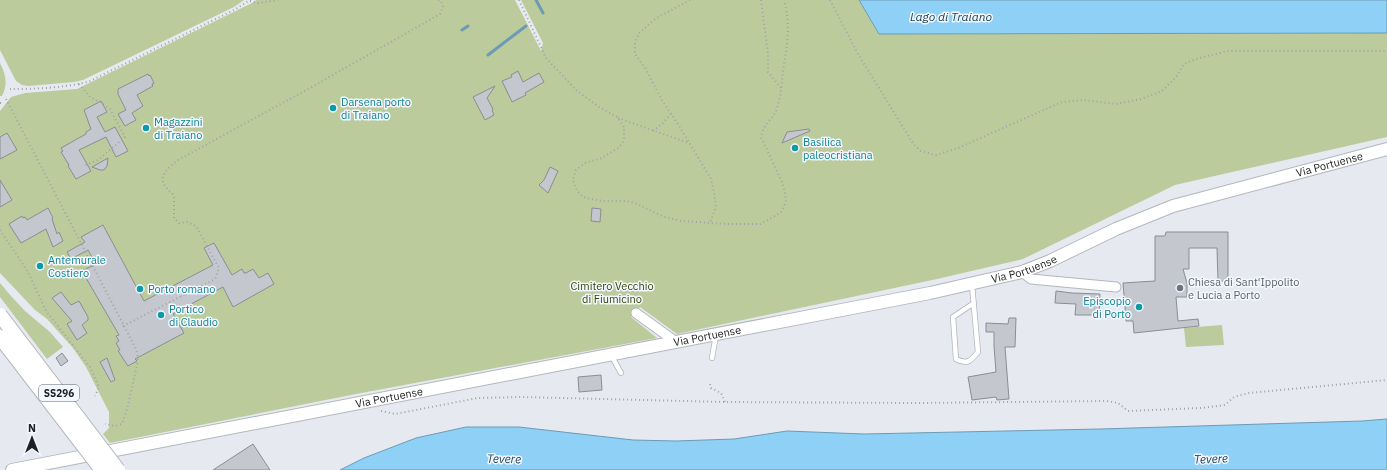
<svg xmlns="http://www.w3.org/2000/svg" width="1387" height="470" font-family="'IBM Plex Sans',sans-serif">
<style>
.green{fill:#bbcb9b}
.water{fill:#8ed0f6;stroke:#6c9bb6}
.lines{fill:none;stroke-linecap:round;stroke-linejoin:round}
.stream{stroke:#6c9bb6;stroke-width:3}
.building{fill:#c4c7ce;stroke:#8a8d94}
.lane-casing{stroke:#b3b6bd;stroke-width:6}
.street-casing{stroke:#b3b6bd;stroke-width:11}
.secondary-casing{stroke:#b3b6bd;stroke-width:14}
.path{stroke:#a0a3a7;stroke-width:2;stroke-dasharray:1 3;stroke-linecap:butt}
.lane{stroke:#fff;stroke-width:4.5}
.street{stroke:#fff;stroke-width:9}
.secondary{stroke:#fff;stroke-width:12}
.primary-bridge-casing{stroke:#b3b6bd;stroke-width:16;stroke-linecap:butt}
.primary-bridge{stroke:#fff;stroke-width:14}
.culture-dot{fill:#0f9aa8;stroke:#f3f7fe;stroke-width:1.5}
.worship-dot{fill:#6b7280;stroke:#f3f7fe;stroke-width:1.5}
.labels{text-anchor:middle;stroke-width:3;stroke-linejoin:round;paint-order:stroke}
.shield{fill:#f3f7fe;stroke:#5e6064;stroke-width:1}
.shield-label{font-size:10px;font-weight:bold;fill:#1e1f22}
.culture-label{font-size:11px;fill:#0d838f;stroke:#f3f7fe;text-anchor:start}
.street-label{font-size:11px;fill:#1e1f22;stroke:#f3f7fe}
.worship-label{font-size:11px;fill:#5b616d;stroke:#f3f7fe;text-anchor:start}
.park-label{font-size:11px;fill:#354308;stroke:#f3f7fe}
.water-label{font-size:12px;font-style:italic;fill:#1d4356;stroke:#f3f7fe}
</style>
<rect width="100%" height="100%" fill="#e6eaf0"/>
<!-- green -->
<path class="green" d="M0,0H244L234,7L83,80L74,82L28,86L22,85L16,81L0,50Z
M255,0H515L541,51L543,43L521,0H859L879,34L1387,33V137L1175,185L1023,259L937,279L677,334L640,307L631,317L657,338L356,394L110,443L103,434L109,428V412L86,367L73,348L47,319L35,310L0,273V111L11,97L25,93L77,89L256,1Z
M0,63C6,75 8,84 2,96H0Z
M0,283L11,296L25,311L50,332L63,347L47,359L0,297Z
M1222,325L1224,345L1186,347L1184,328Z"/>
<!-- water -->
<path class="water" d="M859,0H1387V33L879,34Z
M1387,419V470H340L364,458L416,438L466,427H519L633,440L676,441L734,439L787,431L864,434L1100,429L1362,421Z"/>
<g class="lines">
<!-- stream -->
<path class="stream" d="M536,0L543,13
M462,30L468,26
M488,55L526,26"/>
</g>
<!-- building -->
<path class="building" d="M518,71L523,82L539,73L544,82L525,93L526,95L512,102L502,81L512,77L511,75Z
M148,74L149,76L150,75L154,83L152,84L153,86L137,95L143,106L132,113L136,120L125,126L118,114L126,110L118,94V89Z
M495,86L487,98L493,109L492,110L494,115L485,120L473,97Z
M101,101L107,112L97,117L105,132L115,127L128,151L116,157L106,137L79,150L91,171L76,179L68,166L69,165L61,152L63,151L61,148L86,134V132L91,129L84,110Z
M809,129L810,131L782,143L787,132Z
M7,133L17,150L0,159V137Z
M108,158L107,166L104,170H100L92,167Z
M550,167L558,171L548,193L539,185L544,180Z
M0,180L12,200L0,207Z
M48,208L53,218L52,219L57,234L59,232L63,241L53,247L46,229L21,243L9,224L22,216L23,218L25,217L27,220Z
M592,208L601,209L600,222L591,221Z
M103,225L144,301L213,265L204,248L214,243L232,275L242,269L244,273H246L253,269L259,278L268,273L274,284L233,307L223,287L180,310L173,314L184,333L135,359L137,361L128,366L118,351L120,350L116,343L119,341L116,336L119,335L82,271L96,264L88,250L71,259L67,252L85,242L81,237Z
M1166,232H1228V281H1218L1217,248H1189V269H1183L1187,283V297H1176L1178,321L1198,319L1199,326L1134,333L1133,321H1126L1123,283L1155,281V236H1165Z
M1056,291L1072,293L1100,294L1099,315H1075L1076,304L1055,303Z
M61,292L71,305L79,301L88,317V320L82,325L87,333L77,340L67,324L72,321L52,298Z
M1009,318H1016L1015,347H1005L1009,399L997,400L996,397L972,400L968,377L996,372L994,346V332H986V323L1008,324Z
M62,353L68,361L61,366L56,358Z
M107,358L115,380L111,382L100,362Z
M601,375L602,390L579,392L578,377Z
M253,444L270,470H213Z"/>
<g class="lines">
<defs>
<path id="lane" d="M972,285L978,352C971,361 967,365 956,359L953,317L974,303
M611,355L621,373
M712,358L716,335"/>
<path id="street" d="M1022,272L1031,279L1116,287
M636,313L676,342"/>
<g id="secondary">
<path id="s1" d="M12,470L821,314L930,293L1022,272L1050,261L1116,229L1173,206L1387,149"/>
</g>
</defs>
<!-- lane casing -->
<use href="#lane" class="lane-casing"/>
<!-- street casing -->
<use href="#street" class="street-casing"/>
<!-- secondary casing -->
<use href="#secondary" class="secondary-casing"/>
<!-- path -->
<path class="path" d="M519,0L546,58L576,90L599,107L617,117L624,127V139L622,144L618,148L602,158L585,163L576,170L573,180L577,191L581,195L586,198L602,201H626L635,203L662,216L681,221L726,224H760L773,217L781,212L786,202L785,193L782,182L761,137C764,122 774,119 777,108C781,96 782,83 783,71C787,46 791,25 784,0
M690,0L655,19L639,33L635,43V54L645,68L663,102L678,124L711,179L714,192L716,207L710,223
M761,0L768,54V72L781,88
M830,0L858,54L914,145L921,151L936,155L958,148L1062,102L1084,100L1116,104L1141,99L1162,91L1176,77L1184,64L1199,58L1228,51H1387
M250,1L258,3L278,0
M79,84L90,97L100,102L110,109L125,137L98,160L83,166
M10,89C34,89 67,88 90,81L236,9L250,0
M6,99L136,349L138,357L137,365L127,409L122,424L115,426L105,424
M0,103H2
M618,118L689,143
M653,131L663,123L671,114
M0,230L28,272L46,311L90,367L99,387L95,396
M123,326L215,279L219,268L196,226L187,222L179,223L174,218V195C155,180 162,173 178,160L310,88L440,14L443,6L441,1L438,0
M710,384L711,388L721,393L725,402
M381,411L395,414L478,398L521,397L725,402L917,403L1107,401L1118,403L1128,411L1201,408L1225,405L1234,397L1249,393L1387,380"/>
<!-- lane -->
<use href="#lane" class="lane"/>
<!-- street -->
<use href="#street" class="street"/>
<!-- secondary -->
<use href="#secondary" class="secondary"/>
<defs>
<path id="primary-bridge" d="M0,315L118,470
M0,337L102,470"/>
</defs>
<!-- primary-bridge casing -->
<use href="#primary-bridge" class="primary-bridge-casing"/>
<!-- primary-bridge -->
<use href="#primary-bridge" class="primary-bridge"/>
</g>
<!-- markers -->
<g class="culture-dot">
<circle cx="333" cy="108" r="4"/>
<circle cx="146" cy="128" r="4"/>
<circle cx="795" cy="148" r="4"/>
<circle cx="40" cy="266" r="4"/>
<circle cx="140" cy="289" r="4"/>
<circle cx="1139" cy="307" r="4"/>
<circle cx="161" cy="315" r="4"/>
</g>
<circle class="worship-dot" cx="1180" cy="288" r="4"/>
<g class="labels">
<!-- shield labels -->
<rect class="shield" x="39" y="385" width="40" height="16" rx="3"/>
<g class="shield-label">
<text x="59" y="397">SS296</text>
</g>
<!-- culture labels -->
<g class="culture-label">
<text x="341" y="106">Darsena porto<tspan x="341" dy="13">di Traiano</tspan></text>
<text x="154" y="126">Magazzini<tspan x="154" dy="13">di Traiano</tspan></text>
<text x="803" y="146">Basilica<tspan x="803" dy="13">paleocristiana</tspan></text>
<text x="48" y="264">Antemurale<tspan x="48" dy="13">Costiero</tspan></text>
<text x="148" y="293">Porto romano</text>
<text x="1131" y="305" text-anchor="end">Episcopio<tspan x="1131" dy="13">di Porto</tspan></text>
<text x="169" y="313">Portico<tspan x="169" dy="13">di Claudio</tspan></text>
</g>
<!-- street labels -->
<g class="street-label">
<text dy="4" stroke="none"><textPath href="#s1" startOffset="1356">Via Portuense</textPath></text>
<text dy="4" stroke="none"><textPath href="#s1" startOffset="1032">Via Portuense</textPath></text>
<text dy="4" stroke="none"><textPath href="#s1" startOffset="708">Via Portuense</textPath></text>
<text dy="4" stroke="none"><textPath href="#s1" startOffset="384">Via Portuense</textPath></text>
</g>
<!-- worship labels -->
<g class="worship-label">
<text x="1188" y="286">Chiesa di Sant'Ippolito<tspan x="1188" dy="13">e Lucia a Porto</tspan></text>
</g>
<!-- park labels -->
<g class="park-label">
<text x="612" y="290">Cimitero Vecchio<tspan x="612" dy="13">di Fiumicino</tspan></text>
</g>
<!-- water labels -->
<g class="water-label">
<text x="951" y="21">Lago di Traiano</text>
<text transform="translate(504 459) rotate(1)" y="4">Tevere</text>
<text transform="translate(1211 459) rotate(-2)" y="4">Tevere</text>
</g>
</g>
<!-- north arrow -->
<g transform="translate(32 438)" stroke="#f3f7fe" stroke-width="3" paint-order="stroke">
<path d="M0-3L7 15L0 10L-7 15Z" fill="#1e1f22"/>
<text y="-6" font-size="11" font-weight="bold" text-anchor="middle" fill="#1e1f22">N</text>
</g>
</svg>
